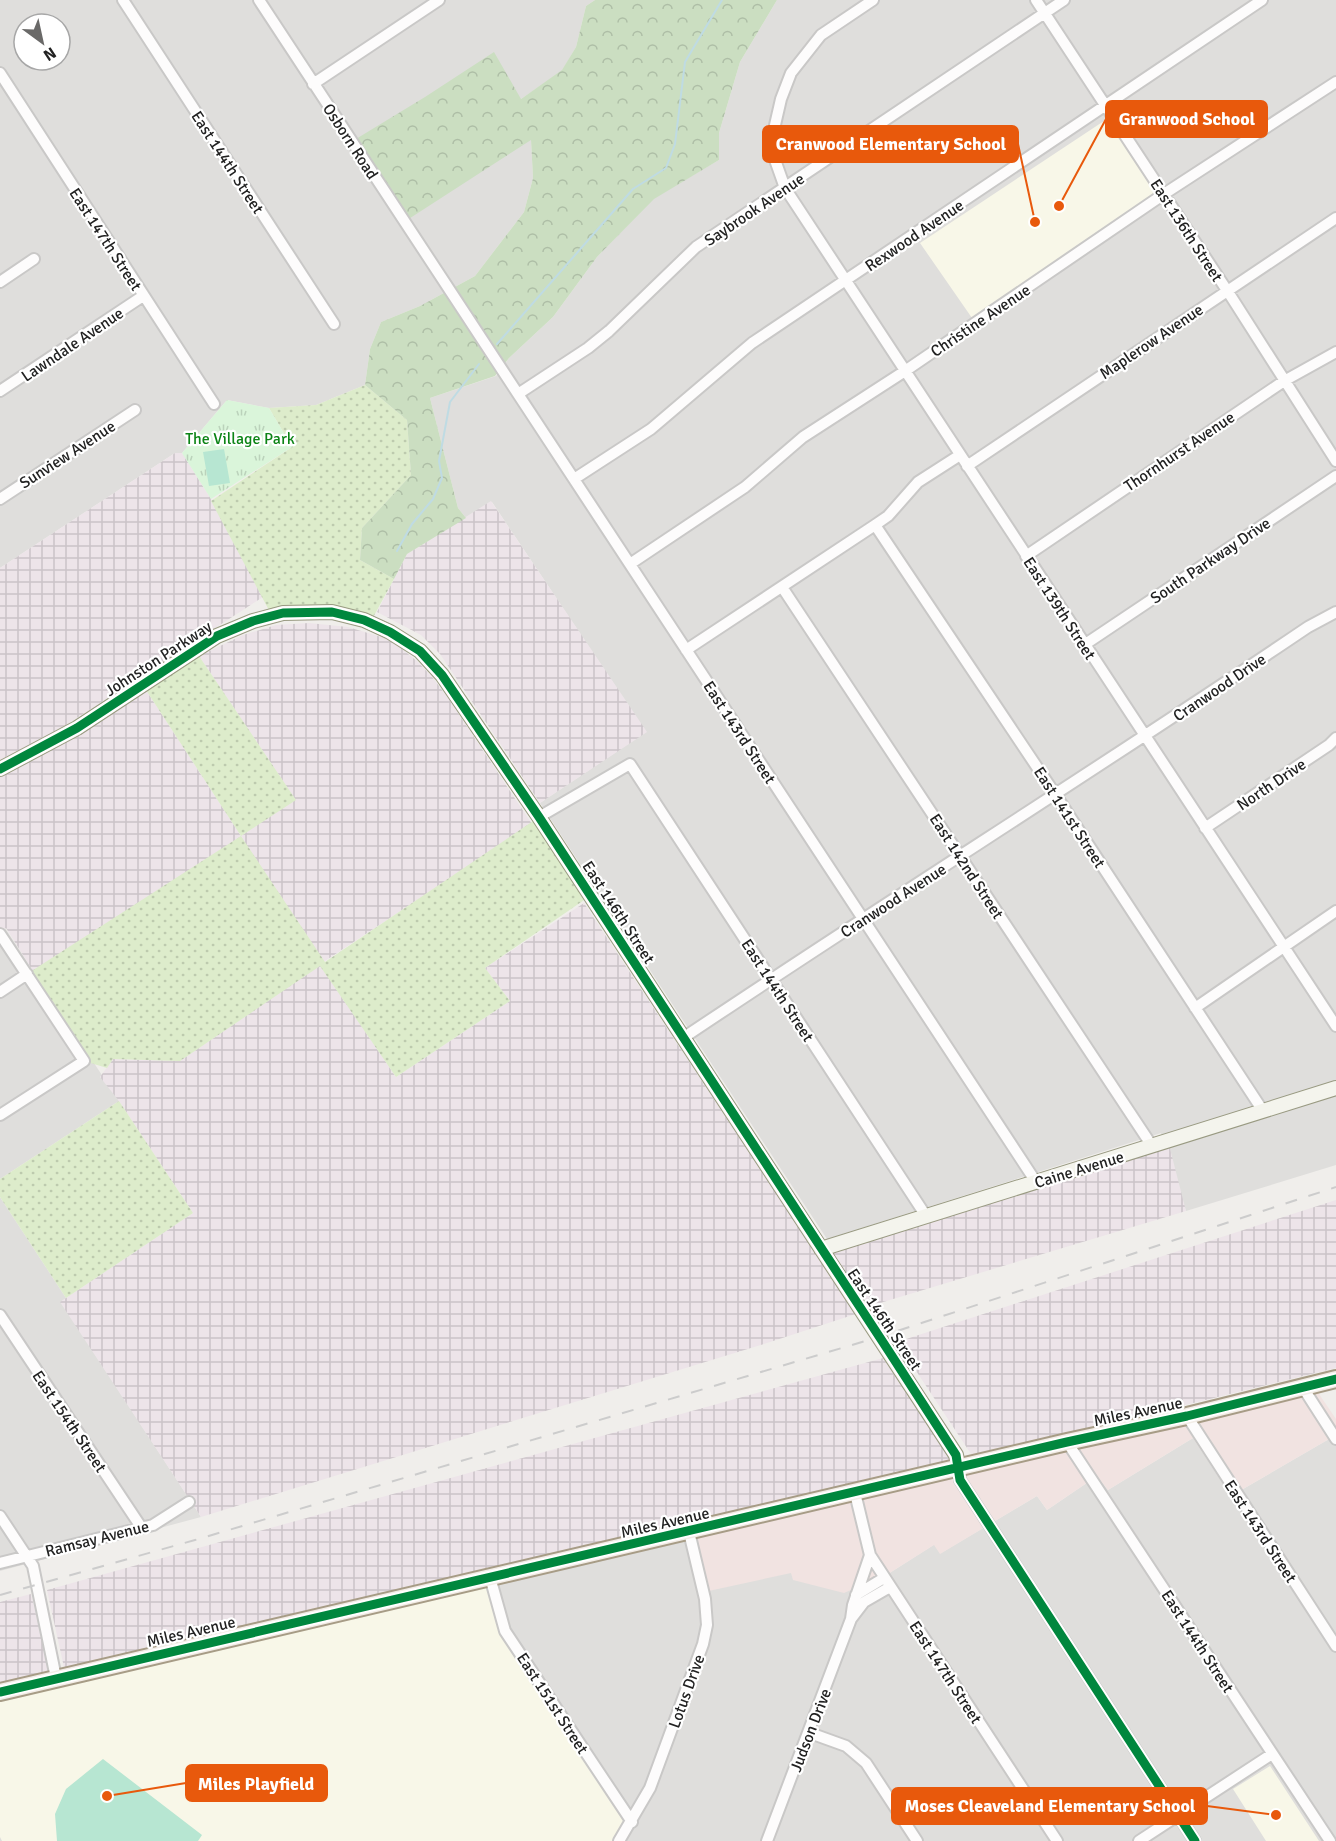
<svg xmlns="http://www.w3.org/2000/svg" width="1336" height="1841" font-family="Signika,sans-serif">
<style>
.residential{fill:#dfdedc;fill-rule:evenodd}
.commercial{fill:#f1e3e1}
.industrial{fill:url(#industrial-grid)}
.education{fill:#f8f7e8}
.grass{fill:url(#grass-dots)}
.forest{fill:url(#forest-crowns)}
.park{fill:url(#park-tufts)}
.pitch{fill:#b7e6d2}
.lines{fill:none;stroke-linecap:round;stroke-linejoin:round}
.stream{stroke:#bfdbe3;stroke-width:2}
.street-casing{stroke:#c9c8c7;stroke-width:14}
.secondary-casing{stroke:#999a82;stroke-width:16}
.primary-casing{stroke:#a79c86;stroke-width:20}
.street{stroke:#fdfcfc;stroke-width:10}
.secondary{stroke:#f4f4ed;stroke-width:14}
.primary{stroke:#f3ede7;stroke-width:16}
.rail{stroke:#ccc;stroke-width:2;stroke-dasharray:12 12;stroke-linecap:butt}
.cycleway-casing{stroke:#fff;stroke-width:13}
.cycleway{stroke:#00873e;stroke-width:9}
.labels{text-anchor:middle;stroke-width:4.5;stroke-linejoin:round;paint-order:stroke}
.street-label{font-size:16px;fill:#222;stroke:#fff}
.park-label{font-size:16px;fill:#0c8416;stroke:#fff}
.leader{fill:none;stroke:#e8590c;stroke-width:2}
.callout-dot{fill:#e8590c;stroke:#fff;stroke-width:2}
.callout{fill:#e8590c;stroke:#e8590c;stroke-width:2}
.callout-label{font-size:18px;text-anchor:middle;font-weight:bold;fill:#fff}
</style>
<defs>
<pattern id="industrial-grid" width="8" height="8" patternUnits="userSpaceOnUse" patternTransform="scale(1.5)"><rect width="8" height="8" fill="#ede4e9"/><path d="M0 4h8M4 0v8" fill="none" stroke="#cbc3c8"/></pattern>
<pattern id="grass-dots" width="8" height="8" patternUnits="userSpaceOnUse" patternTransform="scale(1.5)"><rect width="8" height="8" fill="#ddeccb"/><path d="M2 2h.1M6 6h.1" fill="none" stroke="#bdcaae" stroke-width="1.8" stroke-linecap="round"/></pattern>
<pattern id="forest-crowns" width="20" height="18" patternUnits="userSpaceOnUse" patternTransform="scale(1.5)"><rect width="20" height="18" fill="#cbdec1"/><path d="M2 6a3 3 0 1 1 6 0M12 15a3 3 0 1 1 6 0" fill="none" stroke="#aebea6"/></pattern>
<pattern id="park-tufts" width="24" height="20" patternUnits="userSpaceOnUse" patternTransform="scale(1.5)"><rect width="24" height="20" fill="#daf5da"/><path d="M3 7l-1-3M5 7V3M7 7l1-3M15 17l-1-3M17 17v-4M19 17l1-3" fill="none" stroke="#bbd2bb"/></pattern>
</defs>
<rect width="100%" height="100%" fill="#f0eeeb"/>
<!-- residential -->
<path class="residential" d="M0,0H595L586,6L576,47L562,71L521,99L531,140L533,178L524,212L475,276L420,306L381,322L370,349L365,385L316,405L269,408L227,400L182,453H175L0,568ZM24,24H60V60H24Z
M777,0H1336V1165L1186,1211L1161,1133L827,1239L540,803L646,732L492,502L466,518L458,508L430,398L496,376L509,358L553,317L597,257L654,198L719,160V133L740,62Z
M5,928L119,1101L0,1179V931Z
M0,1197L66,1298L61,1302L201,1517L0,1571Z
M1336,1435V1841H0V1700L699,1538L792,1573L888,1574L935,1544L941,1553L1037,1496L1047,1510L1097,1476L1108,1490L1193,1438L1231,1496Z"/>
<!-- commercial -->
<path class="commercial" d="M1317,1391L1336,1419V1435L1231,1496L1193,1438L1108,1490L1097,1476L1047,1510L1037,1496L940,1554L934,1545L888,1574L844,1593L793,1580L791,1573L704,1592L689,1532Z"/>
<!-- industrial -->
<path class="industrial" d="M175,453H182L211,499L263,597L66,725L0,760V568Z
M491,501L647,732L540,803L440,654L421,635L377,612L407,554Z
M309,623L348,627L391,640L418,662L433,678L448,698L532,824L325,961L33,971L6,928L0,931V777L74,738L146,690L241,836L295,799L199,656L243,635L276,625Z
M584,903L856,1314L767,1343L201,1517L60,1302L193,1213L119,1101L100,1077L113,1059L180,1061L320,965L396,1077L510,1001L485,968Z
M1168,1141L1186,1211L860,1309L821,1249Z
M1336,1200V1368L973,1457L897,1342Z
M883,1358L951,1461L65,1672L47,1590Z
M31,1594L50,1673L0,1684V1602Z"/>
<!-- education -->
<path class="education" d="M1107,119L1156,194L972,318L920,243Z
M490,1577L499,1612L632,1822L619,1841H2L0,1837V1692Z
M1270,1766L1319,1841H1266L1233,1789Z"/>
<!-- grass -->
<path class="grass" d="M365,385L407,420L411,475L362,528L360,560L394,579L370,623L364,620L272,616L211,501L292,447L269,408L316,405Z
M199,656L296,800L241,836L325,962L539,817L590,896L485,968L510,1001L396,1077L320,966L180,1061L113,1059L107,1068L84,1061L27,974L241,836L146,690Z
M119,1101L193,1213L66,1298L0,1197V1179Z"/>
<!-- forest -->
<path class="forest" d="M595,0H777L740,62L719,133V160L654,199L597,257L553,317L509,358L495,376L430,398L458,508L466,518L407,554L394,579L360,560L362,528L411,475L407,420L365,385L370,349L381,322L420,306L475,276L524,212L533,178L531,140L404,222L351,142L425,97L494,52L521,99L562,70L576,47L586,6Z"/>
<!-- park -->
<path class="park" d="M227,400L269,408L292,447L211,499L182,453Z"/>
<!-- pitch -->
<path class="pitch" d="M224,449L230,483L209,486L203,452Z
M103,1759L202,1835L198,1841H57L55,1814L66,1789Z"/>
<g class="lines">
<!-- stream -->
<path class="stream" d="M497,344L633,189L666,168L675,144L685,62L722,0
M397,551L412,524L433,499L442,478L439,461L450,402L479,364"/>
<defs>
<path id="street" d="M123,0L334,324
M259,0L1036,1182
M873,0L821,35L791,73L781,99L775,125L774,157L785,188L1336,1026
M1036,0L1232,298L1336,461
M0,73L214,404
M313,84L439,0
M0,282L34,259
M0,391L143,296
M518,394L588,348L609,331L696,247L1064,0
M967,466L1336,218
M574,479L651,429L752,343L1262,0
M0,499L135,410
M875,525L1055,794L1263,1111
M1026,556L1284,381L1336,352
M630,564L745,487L803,437L905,371L1164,194L1336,82
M782,587L1152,1146
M1084,645L1336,476
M686,650L875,525L888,516L918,482L960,455
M539,817L630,764L926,1216
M1205,828L1329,745L1336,738
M0,934L84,1061L0,1115
M0,992L27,974
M1195,1008L1336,911
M683,1038C890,899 1101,767 1308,627L1336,612
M0,1315L141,1527
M1302,1386L1336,1439
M1187,1416L1336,1646
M1067,1442L1330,1841
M959,1469L960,1480L1195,1841
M855,1493L870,1555L1057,1841
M0,1516L33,1566L56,1678
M0,1563L153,1525L189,1502
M490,1577L505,1631L632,1822
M856,1595L884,1578
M851,1619L864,1602L890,1587
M810,1733L846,1746L866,1763L917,1841
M619,1841L650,1788L703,1644L707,1625L705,1599L689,1532
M767,1841L851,1619L853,1605L870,1555
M1139,1841L1272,1754"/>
<path id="secondary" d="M0,769L77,728L217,636L253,621L283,613L332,612L364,620L390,632L420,651L442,675L539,817L956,1455L959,1469
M821,1249L1336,1088"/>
<path id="primary" d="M0,1692L1067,1442L1187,1416L1336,1379"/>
</defs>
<!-- street casing -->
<use href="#street" class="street-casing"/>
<!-- secondary casing -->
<use href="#secondary" class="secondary-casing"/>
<!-- primary casing -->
<use href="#primary" class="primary-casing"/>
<!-- street -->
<use href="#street" class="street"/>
<!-- secondary -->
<use href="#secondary" class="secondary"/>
<!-- primary -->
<use href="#primary" class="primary"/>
<!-- rail -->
<path class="rail" d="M0,1595L195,1540L879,1337L1336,1187"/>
<defs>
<path id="cycleway" d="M0,769L77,728L217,636L253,621L283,613L332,612L364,620L390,632L420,651L442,675L539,817L890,1353L956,1455L960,1480L1195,1841
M0,1692L1067,1442L1187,1416L1336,1379"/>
</defs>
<!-- cycleway casing -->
<use href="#cycleway" class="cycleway-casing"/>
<!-- cycleway -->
<use href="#cycleway" class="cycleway"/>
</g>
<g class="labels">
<!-- street labels -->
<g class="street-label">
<text transform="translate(351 141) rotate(57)" y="6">Osborn Road</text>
<text transform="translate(228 162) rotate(57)" y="6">East 144th Street</text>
<text transform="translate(754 209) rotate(-34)" y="6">Saybrook Avenue</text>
<text transform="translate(1187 230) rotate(57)" y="6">East 136th Street</text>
<text transform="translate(914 235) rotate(-34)" y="6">Rexwood Avenue</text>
<text transform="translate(106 239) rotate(57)" y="6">East 147th Street</text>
<text transform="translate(980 320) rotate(-34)" y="6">Christine Avenue</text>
<text transform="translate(1151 341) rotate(-34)" y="6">Maplerow Avenue</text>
<text transform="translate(72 344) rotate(-34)" y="6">Lawndale Avenue</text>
<text transform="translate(1179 451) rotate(-34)" y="6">Thornhurst Avenue</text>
<text transform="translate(67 454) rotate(-33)" y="6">Sunview Avenue</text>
<text transform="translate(1210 560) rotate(-34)" y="6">South Parkway Drive</text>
<text transform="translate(1060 608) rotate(57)" y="6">East 139th Street</text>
<text transform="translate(158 658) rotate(-33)" y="6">Johnston Parkway</text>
<text transform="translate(1219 687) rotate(-34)" y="6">Cranwood Drive</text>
<text transform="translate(740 732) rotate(57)" y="6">East 143rd Street</text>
<text transform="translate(1271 784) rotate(-34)" y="6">North Drive</text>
<text transform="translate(1070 817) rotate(57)" y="6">East 141st Street</text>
<text transform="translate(967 866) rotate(57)" y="6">East 142nd Street</text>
<text transform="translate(893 900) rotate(-33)" y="6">Cranwood Avenue</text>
<text transform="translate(619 912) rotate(57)" y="6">East 146th Street</text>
<text transform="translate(778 990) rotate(57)" y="6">East 144th Street</text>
<text transform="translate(1079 1169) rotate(-17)" y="6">Caine Avenue</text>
<text transform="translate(885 1319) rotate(56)" y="6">East 146th Street</text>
<text transform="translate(1138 1411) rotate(-12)" y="6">Miles Avenue</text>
<text transform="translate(70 1421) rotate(56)" y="6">East 154th Street</text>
<text transform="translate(665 1522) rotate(-13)" y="6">Miles Avenue</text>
<text transform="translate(1261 1531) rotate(57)" y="6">East 143rd Street</text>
<text transform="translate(97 1538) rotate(-14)" y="6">Ramsay Avenue</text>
<text transform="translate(191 1631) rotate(-13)" y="6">Miles Avenue</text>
<text transform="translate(1198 1641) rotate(57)" y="6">East 144th Street</text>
<text transform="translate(946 1672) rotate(57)" y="6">East 147th Street</text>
<text transform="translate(686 1691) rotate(-70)" y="6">Lotus Drive</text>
<text transform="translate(553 1703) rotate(57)" y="6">East 151st Street</text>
<text transform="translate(810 1730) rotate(-69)" y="6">Judson Drive</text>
</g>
<!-- park labels -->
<g class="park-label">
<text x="240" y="444">The Village Park</text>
</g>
</g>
<!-- callouts -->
<path class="leader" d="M1059 206L1106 119M1035 222L1018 144M107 1796L186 1783M1276 1815L1207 1806"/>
<g class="callout-dot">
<circle cx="1059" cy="206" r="6"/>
<circle cx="1035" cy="222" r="6"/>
<circle cx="107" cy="1796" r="6"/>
<circle cx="1276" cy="1815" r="6"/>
</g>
<g class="callout">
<rect x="1106" y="101" width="161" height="36" rx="6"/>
<rect x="763" y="126" width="255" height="36" rx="6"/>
<rect x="186" y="1765" width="141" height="36" rx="6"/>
<rect x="892" y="1788" width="315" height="36" rx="6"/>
</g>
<g class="callout-label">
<text x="1187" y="125">Granwood School</text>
<text x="891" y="150">Cranwood Elementary School</text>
<text x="256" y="1790">Miles Playfield</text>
<text x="1050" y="1812">Moses Cleaveland Elementary School</text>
</g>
<!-- north arrow -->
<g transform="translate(42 42) rotate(147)"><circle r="28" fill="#ffffff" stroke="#a7a7a7" stroke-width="1.5"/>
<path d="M0-4.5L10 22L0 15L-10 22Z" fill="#6a6968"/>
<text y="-9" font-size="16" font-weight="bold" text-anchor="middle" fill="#222222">N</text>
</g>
</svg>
